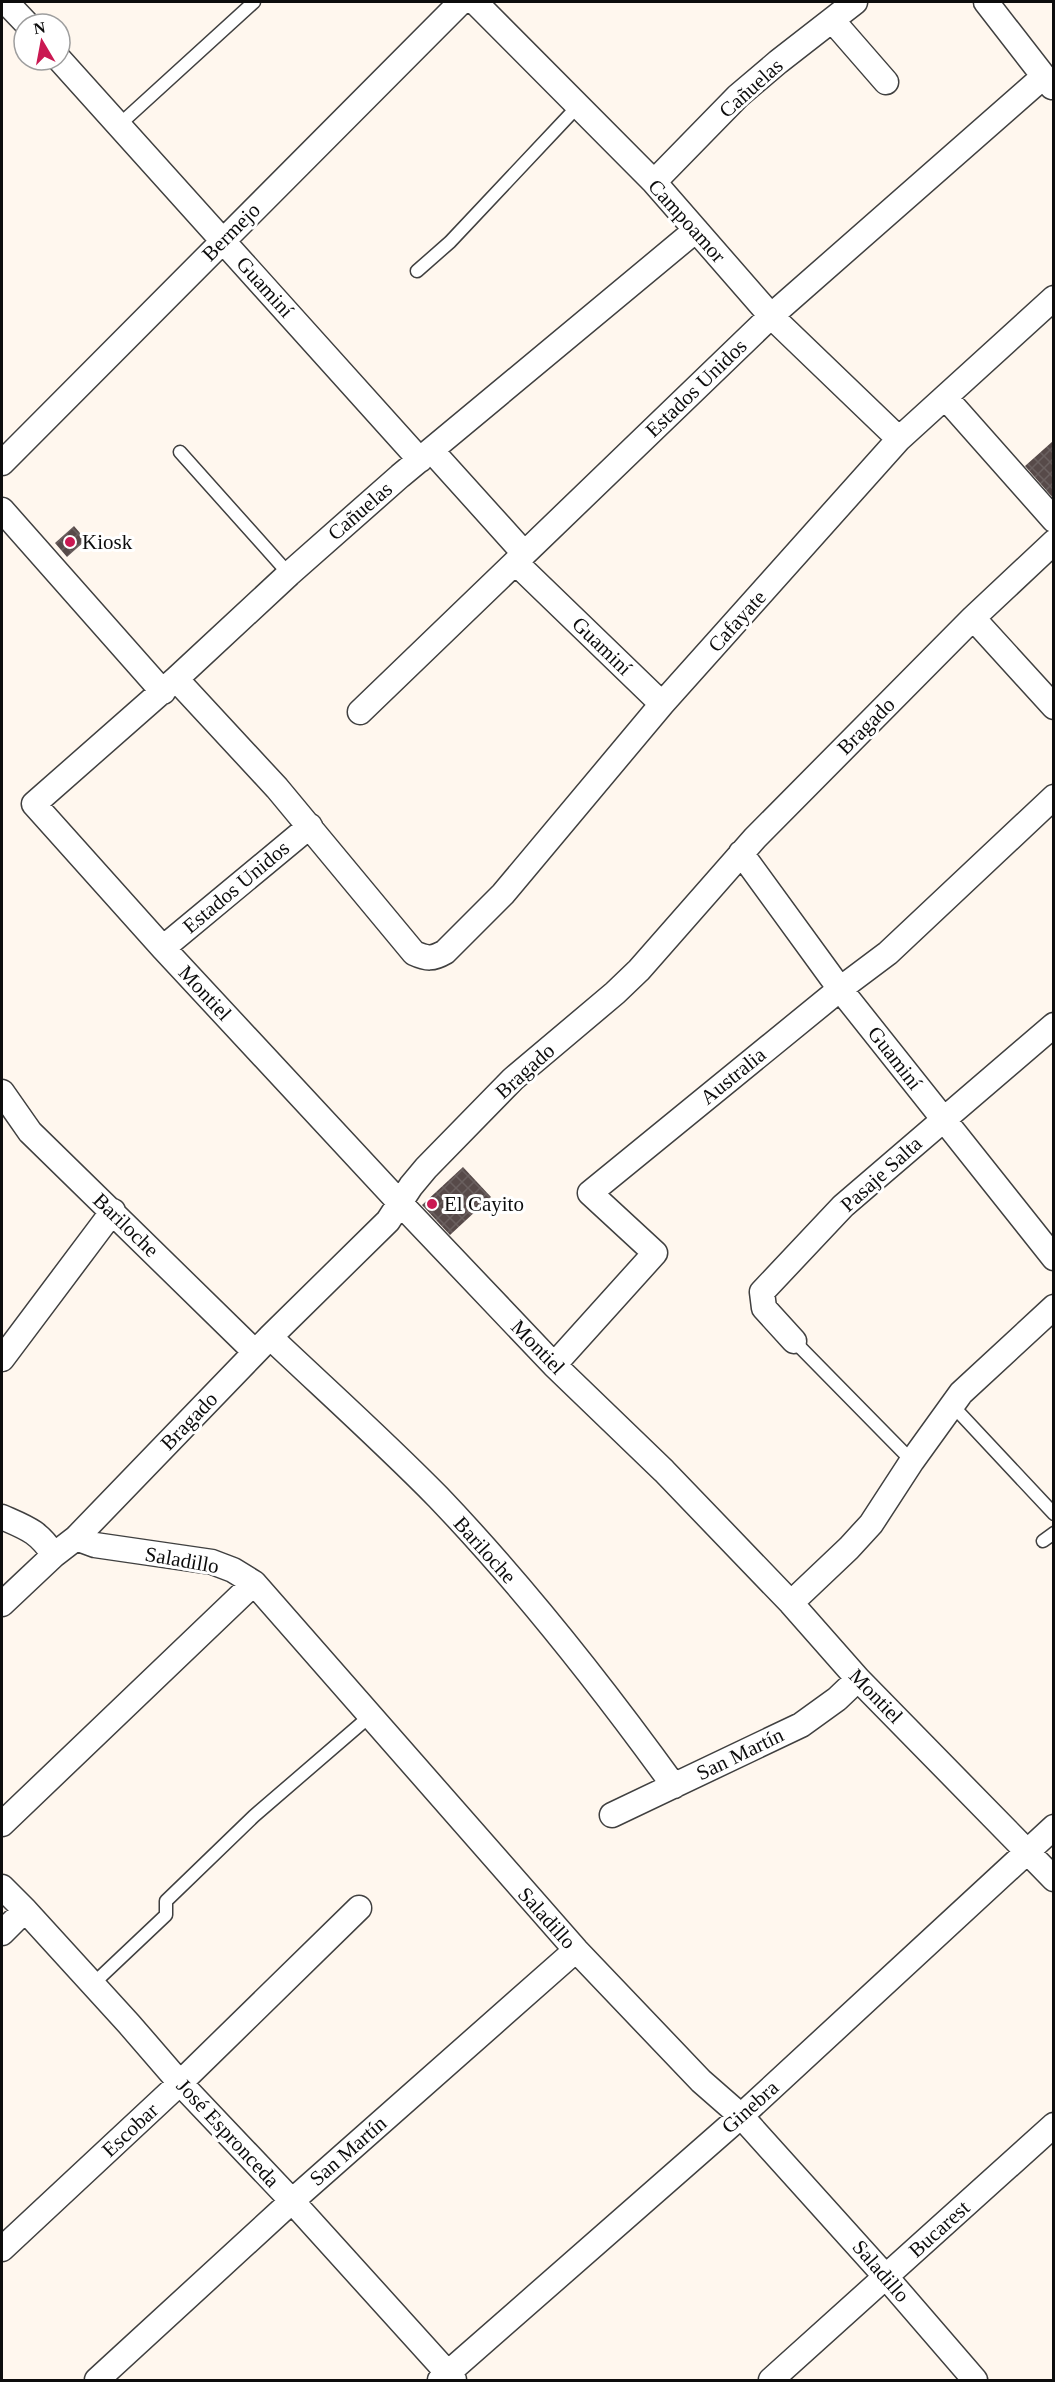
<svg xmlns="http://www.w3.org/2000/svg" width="1055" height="2382" font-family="Georgia,serif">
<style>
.building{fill:url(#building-cross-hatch)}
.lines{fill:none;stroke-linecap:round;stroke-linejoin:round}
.lane-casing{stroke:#404040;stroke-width:15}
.street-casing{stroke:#404040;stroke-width:27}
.lane{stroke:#fff;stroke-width:12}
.street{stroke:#fff;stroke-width:24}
.poi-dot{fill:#ca1952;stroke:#fff;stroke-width:2}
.labels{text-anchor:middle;stroke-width:6;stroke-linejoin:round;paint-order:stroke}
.street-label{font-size:21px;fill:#0d0d0d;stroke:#fff}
.poi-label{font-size:21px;fill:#0d0d0d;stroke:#fff;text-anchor:start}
</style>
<defs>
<pattern id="building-cross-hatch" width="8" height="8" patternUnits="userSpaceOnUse" patternTransform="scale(1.5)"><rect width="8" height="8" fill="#574a49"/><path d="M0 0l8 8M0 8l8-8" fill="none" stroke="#6a605f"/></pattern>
</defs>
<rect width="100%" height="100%" fill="#fff7ee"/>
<!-- building -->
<path class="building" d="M1053,441V498L1025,466Z
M74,526L86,540L67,557L55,543Z
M463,1167L491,1197L450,1235L422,1205Z"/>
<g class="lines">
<defs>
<path id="lane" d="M119,125L254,2
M417,271L450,242L578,106
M180,452L289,574
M794,1341L912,1461
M953,1406L1054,1514
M1043,1541L1054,1533
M93,1984L166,1915V1901L254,1816L370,1716"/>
<path id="street" d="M6,2L27,24
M475,2L654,182L771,316L899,439
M986,2L1052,87
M832,20L886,82
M60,60L420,460
M654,182L738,96L778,62L855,2
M696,230L400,476L289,574L176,679L34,804L163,948L400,1203L554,1365L664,1471L791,1603L858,1679L1054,1879
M945,397L1054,520
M432,451L524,553
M2,463L461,2
M2,510L163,692
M516,563L662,704
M973,618L1054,707
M176,679L277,788L414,953C427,959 433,959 445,952L503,894L662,704L899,439L1054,298
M360,712L771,316L1043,77
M741,853L840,989L1054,1258
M163,948L310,826
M2,1092L30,1132L255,1352
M270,1337C326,1390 384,1442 438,1497C524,1587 601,1685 674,1786
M794,1341L764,1308L762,1292L843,1206L1054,1025
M2,1359L113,1211
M554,1365L655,1253L590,1193L840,989L888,953L1054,797
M2,1517C27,1528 38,1531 54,1555
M76,1538L95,1545L212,1562L233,1570L254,1583L576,1950L701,2081L741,2116L886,2277L975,2380
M791,1603L849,1548L871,1524L912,1461L961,1393L1054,1307
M2,1604L54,1555L76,1538L270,1337L388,1221L411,1186L426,1168L513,1079L615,993L639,970L755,838L973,618L1054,542
M612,1815L801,1725L837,1699L858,1679
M2,1824L254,1583
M2,1887L25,1910L129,2024L180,2083L292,2201L454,2380
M2,1933L25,1910
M2,2249L180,2083L359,1908
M97,2380L292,2201L576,1950
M440,2380L741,2116L1054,1827
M771,2380L1054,2125"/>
</defs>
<!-- lane casing -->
<use href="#lane" class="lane-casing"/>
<!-- street casing -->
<use href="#street" class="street-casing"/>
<!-- lane -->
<use href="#lane" class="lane"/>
<!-- street -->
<use href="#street" class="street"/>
</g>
<!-- markers -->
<g class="poi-dot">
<circle cx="70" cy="542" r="6"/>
<circle cx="432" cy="1204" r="6"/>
</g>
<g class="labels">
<!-- street labels -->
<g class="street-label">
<text transform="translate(751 88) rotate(-42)" y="7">Cañuelas</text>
<text transform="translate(687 221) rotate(48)" y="7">Campoamor</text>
<text transform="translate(231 232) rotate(-45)" y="7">Bermejo</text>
<text transform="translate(265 287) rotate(48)" y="7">Guaminí</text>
<text transform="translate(696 388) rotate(-44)" y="7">Estados Unidos</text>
<text transform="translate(360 511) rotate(-41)" y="7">Cañuelas</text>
<text transform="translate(737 621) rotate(-48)" y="7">Cafayate</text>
<text transform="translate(602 646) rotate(44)" y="7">Guaminí</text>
<text transform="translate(866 726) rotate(-45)" y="7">Bragado</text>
<text transform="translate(236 887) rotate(-40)" y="7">Estados Unidos</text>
<text transform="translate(205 993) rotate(47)" y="7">Montiel</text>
<text transform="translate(895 1058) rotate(52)" y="7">Guaminí</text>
<text transform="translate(525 1071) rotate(-42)" y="7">Bragado</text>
<text transform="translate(733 1076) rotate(-39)" y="7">Australia</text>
<text transform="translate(881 1174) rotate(-42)" y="7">Pasaje Salta</text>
<text transform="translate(126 1225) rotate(44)" y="7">Bariloche</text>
<text transform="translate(538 1347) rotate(46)" y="7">Montiel</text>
<text transform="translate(189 1421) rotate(-46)" y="7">Bragado</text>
<text transform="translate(485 1550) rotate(48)" y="7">Bariloche</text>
<text transform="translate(182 1560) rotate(10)" y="7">Saladillo</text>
<text transform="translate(876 1696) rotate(46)" y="7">Montiel</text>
<text transform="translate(740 1754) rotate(-26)" y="7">San Martín</text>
<text transform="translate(547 1918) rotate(48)" y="7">Saladillo</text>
<text transform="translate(750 2107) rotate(-42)" y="7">Ginebra</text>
<text transform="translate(130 2130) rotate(-43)" y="7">Escobar</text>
<text transform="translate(228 2133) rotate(47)" y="7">José Espronceda</text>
<text transform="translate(348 2151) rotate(-41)" y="7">San Martín</text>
<text transform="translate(939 2229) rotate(-42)" y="7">Bucarest</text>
<text transform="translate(881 2271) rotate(49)" y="7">Saladillo</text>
</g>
<!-- poi labels -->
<g class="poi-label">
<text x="82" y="549">Kiosk</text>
<text x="444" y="1211">El Cayito</text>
</g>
</g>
<!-- border -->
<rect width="1055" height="2382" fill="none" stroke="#0d0d0d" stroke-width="6"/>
<!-- north arrow -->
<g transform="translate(42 42) rotate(350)"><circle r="28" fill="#ffffff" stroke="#9e9e9e" stroke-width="1.5"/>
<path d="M0-4.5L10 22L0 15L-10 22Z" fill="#ca1952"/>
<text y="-9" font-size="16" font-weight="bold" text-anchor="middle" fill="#0d0d0d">N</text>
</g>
</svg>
